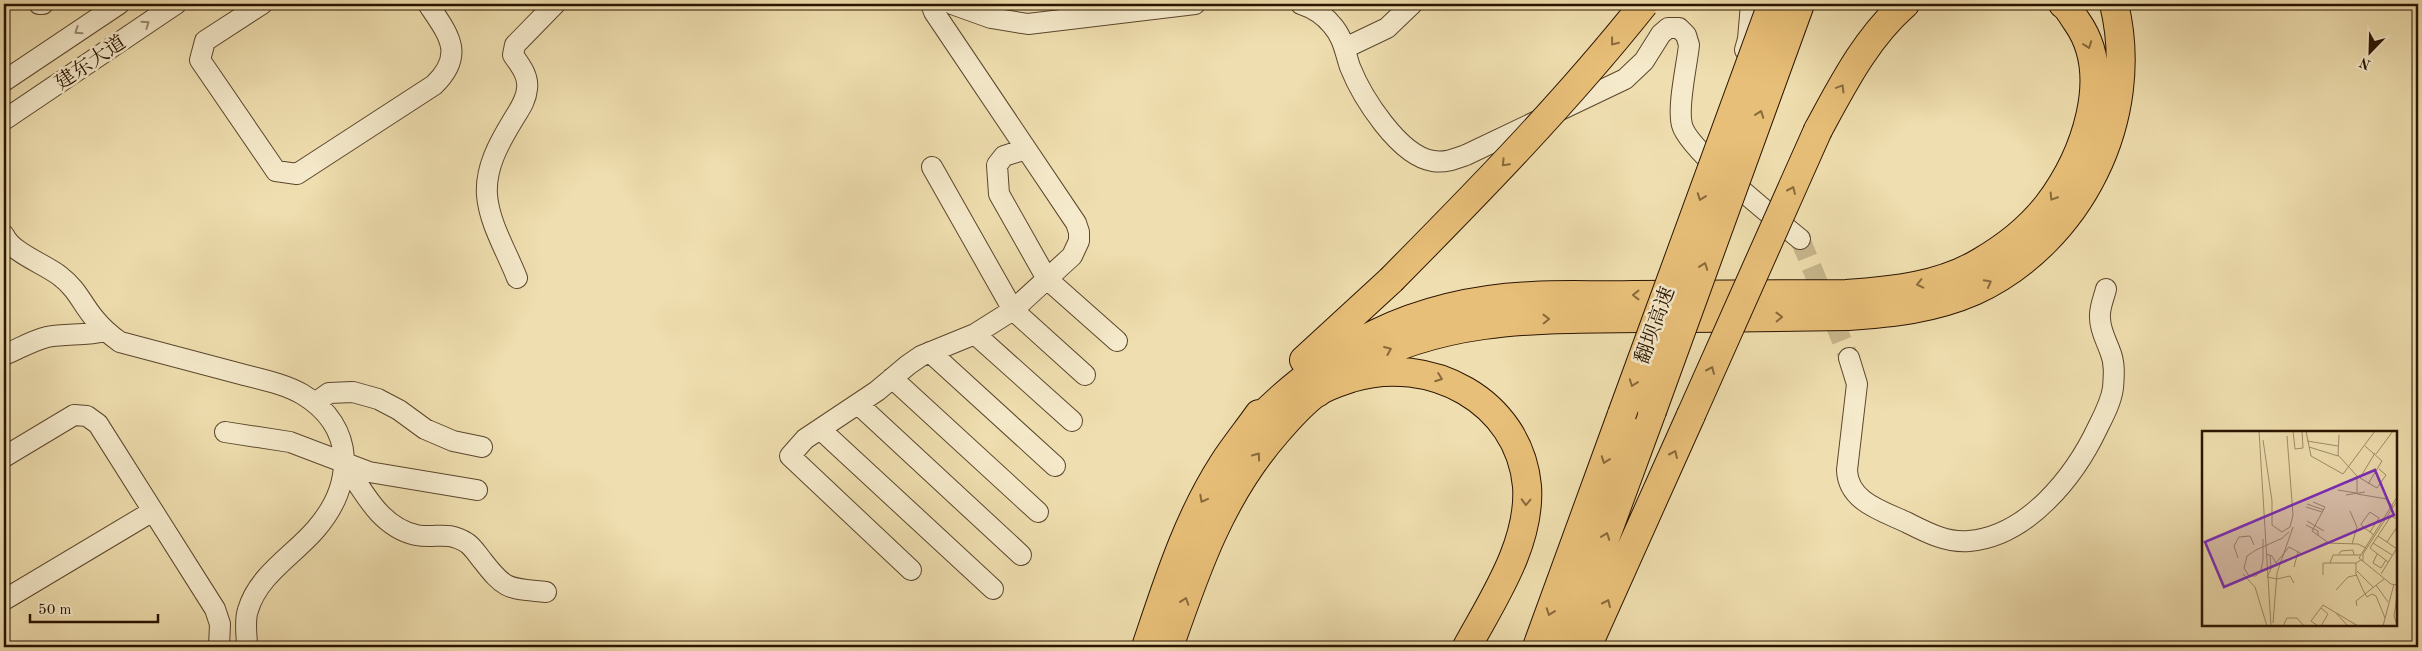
<svg xmlns="http://www.w3.org/2000/svg" width="2422" height="651" font-family="'Old Standard TT','Noto Serif SC',serif">
<style>
.lines{fill:none;stroke-linecap:round;stroke-linejoin:round}
.minor-tunnel{stroke:#c8b68c;stroke-width:20;stroke-dasharray:20 10;stroke-linecap:butt}
.minor-casing{stroke:#5b462c;stroke-width:22}
.highway-casing{stroke:#2a1400;stroke-width:30}
.minor{stroke:#f5eacb;stroke-width:20}
.highway{stroke:#e8bf78;stroke-width:28}
.highway-bridge-casing{stroke:#2a1400;stroke-width:30;stroke-linecap:butt}
.highway-bridge{stroke:#e8bf78;stroke-width:28}
.oneway{stroke:#9a8a70}
.oneway2{stroke:#896a3c}
.labels{text-anchor:middle;stroke-width:5;stroke-linejoin:round;paint-order:stroke}
.street-label{font-size:20px;fill:#2a1400;stroke:#f5eacb}
.inset-road{fill:none;stroke:#a08d69;stroke-width:1}
.view{fill:#7b2cbf;fill-opacity:0.15;stroke:#7b2cbf;stroke-width:2.5}
.inset-edge{fill:none;stroke:#2a1400;stroke-width:2.5}
</style>
<rect width="100%" height="100%" fill="#efdeaf"/>
<filter id="stains"><feTurbulence type="fractalNoise" baseFrequency=".004" numOctaves="4"/><feColorMatrix values="0 0 0 0 .2 0 0 0 0 .09 0 0 0 0 .02 0 0 0 .5 -.17"/></filter>
<radialGradient id="worn" r=".72"><stop offset=".6" stop-color="#630" stop-opacity="0"/><stop offset="1" stop-color="#630" stop-opacity=".3"/></radialGradient>
<g class="lines">
<!-- minor-tunnel -->
<path class="minor-tunnel" d="M1800,239L1849,358"/>
<defs>
<path id="minor" d="M39,4H43
M262,4L205,41L200,60L276,171L297,174L434,85C466,54 448,34 428,4
M952,4L991,18L1028,24L1195,4
M1301,4C1313,8 1324,15 1332,25C1343,37 1345,52 1350,67C1362,97 1399,156 1433,161C1445,163 1455,159 1466,155L1625,79L1644,61L1661,34L1668,28H1679L1686,35L1689,45C1687,65 1677,107 1682,125C1688,150 1776,219 1800,239
M1345,48L1387,28L1412,4
M1745,50L1748,39L1751,4
M4,81L119,4
M4,120L176,4
M1026,149L1004,156L997,165L999,194L1047,279L1117,341
M932,167L1013,310L1085,375
M4,235C12,253 45,264 60,276C77,289 81,302 94,318C102,328 110,335 120,342C159,352 198,363 237,373C259,379 283,383 302,394C357,427 354,485 316,529C294,555 258,575 248,610C244,621 247,635 247,647
M517,278C507,252 489,223 487,195C485,168 499,143 513,120C519,110 526,101 527,89C529,76 520,65 513,55L515,45L555,4
M975,334L1072,421
M930,352L1055,466
M4,355C19,349 31,341 47,337C66,333 85,336 105,331
M1849,358L1857,384L1847,470C1848,502 1883,511 1908,523C1928,533 1947,543 1969,541C2028,536 2075,476 2098,427C2104,415 2111,402 2113,388C2114,375 2115,363 2110,351C2106,340 2100,330 2100,318C2099,308 2104,298 2106,289
M892,378L1038,512
M315,403L329,393L353,392L378,399L399,410L425,429L453,441L482,447
M858,404L1021,555
M820,429L993,589
M225,432L290,442L369,472L477,490
M4,457L74,415L87,416L98,424L215,609L220,624L219,647
M345,464C363,491 380,527 416,535C437,539 446,530 467,543C473,547 477,554 482,560C506,591 508,588 546,592
M911,570L790,456L805,439L877,391L908,365L921,356L975,334L1013,310L1072,256L1079,241V232L1076,223L934,12L931,4
M4,600L153,511"/>
<path id="highway" d="M1818,130C1842,86 1866,38 1905,4
M1304,360L1391,280
M1317,393C1329,384 1340,374 1353,367C1445,316 1539,319 1640,318C1709,318 1779,317 1848,316C1891,313 1933,309 1974,291C2080,242 2142,118 2114,4
M1249,429C1328,346 1416,301 1532,296C1566,294 1600,296 1634,295C1705,295 1776,295 1846,294C1892,291 1942,286 1982,261C2006,247 2030,228 2048,205C2084,157 2115,76 2077,22C2072,15 2069,8 2063,4
M1146,647C1167,585 1187,520 1223,464C1234,447 1247,431 1259,414
M1169,647C1196,569 1221,496 1276,433C1288,419 1301,404 1316,393C1326,386 1339,382 1351,378C1429,354 1519,400 1527,486C1531,543 1493,599 1467,647
M1537,647L1622,414
M1565,647L1652,411
M1587,647L1691,415"/>
</defs>
<!-- minor casing -->
<use href="#minor" class="minor-casing"/>
<!-- highway casing -->
<use href="#highway" class="highway-casing"/>
<!-- minor -->
<use href="#minor" class="minor"/>
<!-- highway -->
<use href="#highway" class="highway"/>
<defs>
<path id="highway-bridge" d="M1391,280C1479,191 1566,102 1644,4
M1652,411L1800,4
M1622,414L1772,4
M1691,415L1818,130"/>
</defs>
<!-- highway-bridge casing -->
<use href="#highway-bridge" class="highway-bridge-casing"/>
<!-- highway-bridge -->
<use href="#highway-bridge" class="highway-bridge"/>
</g>
<!-- one-way arrows -->
<defs><path id="oneway-chevron" d="M-2-3.5L2.5 0L-2 3.5" fill="none" stroke-width="1.6" stroke-linecap="round" stroke-linejoin="round" transform="scale(1.25)"/></defs>
<g class="oneway">
<use href="#oneway-chevron" transform="translate(146 24) rotate(-34)"/>
<use href="#oneway-chevron" transform="translate(78 31) rotate(146)"/>
</g>
<g class="oneway2">
<use href="#oneway-chevron" transform="translate(1614 42) rotate(128)"/>
<use href="#oneway-chevron" transform="translate(2088 45) rotate(70)"/>
<use href="#oneway-chevron" transform="translate(1841 88) rotate(-59)"/>
<use href="#oneway-chevron" transform="translate(1760 114) rotate(-70)"/>
<use href="#oneway-chevron" transform="translate(1505 163) rotate(134)"/>
<use href="#oneway-chevron" transform="translate(1792 190) rotate(-66)"/>
<use href="#oneway-chevron" transform="translate(1701 197) rotate(110)"/>
<use href="#oneway-chevron" transform="translate(2053 197) rotate(122)"/>
<use href="#oneway-chevron" transform="translate(1704 266) rotate(-70)"/>
<use href="#oneway-chevron" transform="translate(1988 283) rotate(-28)"/>
<use href="#oneway-chevron" transform="translate(1920 284) rotate(167)"/>
<use href="#oneway-chevron" transform="translate(1636 295) rotate(180)"/>
<use href="#oneway-chevron" transform="translate(1779 317) rotate(-1)"/>
<use href="#oneway-chevron" transform="translate(1546 319) rotate(-1)"/>
<use href="#oneway-chevron" transform="translate(1388 350) rotate(-23)"/>
<use href="#oneway-chevron" transform="translate(1711 370) rotate(-66)"/>
<use href="#oneway-chevron" transform="translate(1439 378) rotate(20)"/>
<use href="#oneway-chevron" transform="translate(1633 383) rotate(110)"/>
<use href="#oneway-chevron" transform="translate(1674 454) rotate(-66)"/>
<use href="#oneway-chevron" transform="translate(1257 456) rotate(-54)"/>
<use href="#oneway-chevron" transform="translate(1605 460) rotate(110)"/>
<use href="#oneway-chevron" transform="translate(1203 499) rotate(118)"/>
<use href="#oneway-chevron" transform="translate(1526 502) rotate(92)"/>
<use href="#oneway-chevron" transform="translate(1606 536) rotate(-70)"/>
<use href="#oneway-chevron" transform="translate(1185 601) rotate(-71)"/>
<use href="#oneway-chevron" transform="translate(1607 603) rotate(-66)"/>
<use href="#oneway-chevron" transform="translate(1550 612) rotate(110)"/>
</g>
<g class="labels">
<!-- street labels -->
<g class="street-label">
<text transform="translate(90 62) rotate(-34)" y="7">建东大道</text>
<text transform="translate(1654 325) rotate(-70)" y="7">翻坝高速</text>
</g>
</g>
<!-- overview -->
<g transform="translate(2202 431)">
<rect width="195" height="195" fill="#efdeaf"/>
<path class="inset-road" d="M57,0L69,195M91,0L93,18L101,17L100,0M104,0L109,25L141,43L173,0M137,4L136,24L155,45V63L185,68L191,76M61,9L70,70V94L80,101L88,96L91,84L85,5M105,10L136,15M163,15L180,30L166,53M107,16L136,25M173,22L158,47L175,57L184,44L177,38M174,23L191,0M136,59L154,62M144,64L163,61M195,66L157,127L189,153L195,154M111,71L123,76L110,100L127,112M105,73L122,79M104,76L120,81M148,80L155,96L150,113M105,90L122,100M104,94L116,100V104M168,101L177,87L168,81L159,93L160,95L172,104M176,105L195,118M61,108V129L59,139L54,145H47L42,137L45,125L54,119L76,109L79,108L87,101M185,111L195,96M171,112L190,124M64,123L70,125L74,132L87,116L100,123L123,112L156,113L164,117M137,123L139,120L151,119L152,124M175,123L171,132L179,137L184,129M68,124L69,138L65,146L75,148L88,145L92,152M36,127L32,115L37,106L48,105L52,114M159,129L154,132V143L161,159L165,166L170,163L174,165L183,187M161,130V123L195,70M186,131L168,117L189,85L195,88M128,132L131,124H159M92,136L96,121M155,140L171,156M41,143L53,156L65,195M179,143L195,117M121,144V132H154M174,154L186,171M134,159L146,146L155,144M195,165L192,185L195,194M155,175L154,170L182,148M119,177L126,183L119,195M133,181L146,195M71,192L75,142L91,96M81,195L85,187H95L102,195M116,195L109,190L121,174L156,195M181,195L192,153"/>
<path class="view" d="M173,39L192,84L22,156L3,111Z"/>
<rect width="195" height="195" class="inset-edge"/>
</g>
<!-- margin -->
<rect width="2422" height="651" fill="none" stroke="#efdeaf" stroke-width="20"/>
<rect x="5" y="5" width="2412" height="641" fill="none" stroke="#2a1400" stroke-width="2.5"/>
<rect x="10" y="10" width="2402" height="631" fill="none" stroke="#2a1400"/>
<!-- north arrow -->
<g transform="translate(2370 52) rotate(203)" stroke="#f5eacb" stroke-width="4" paint-order="stroke">
<path d="M0-4L9 19L0 12L-9 19Z" fill="#2a1400"/>
<text y="-8" font-size="14" font-weight="bold" text-anchor="middle" fill="#2a1400">N</text>
</g>
<!-- scale -->
<path d="M30 614v8h128v-8" fill="none" stroke="#2a1400" stroke-width="2.5"/>
<text x="38" y="614" font-size="15" fill="#2a1400" stroke="#f5eacb" stroke-width="4" paint-order="stroke">50 m</text>
<rect width="100%" height="100%" filter="url(#stains)"/>
<rect width="100%" height="100%" fill="url(#worn)"/>
</svg>
